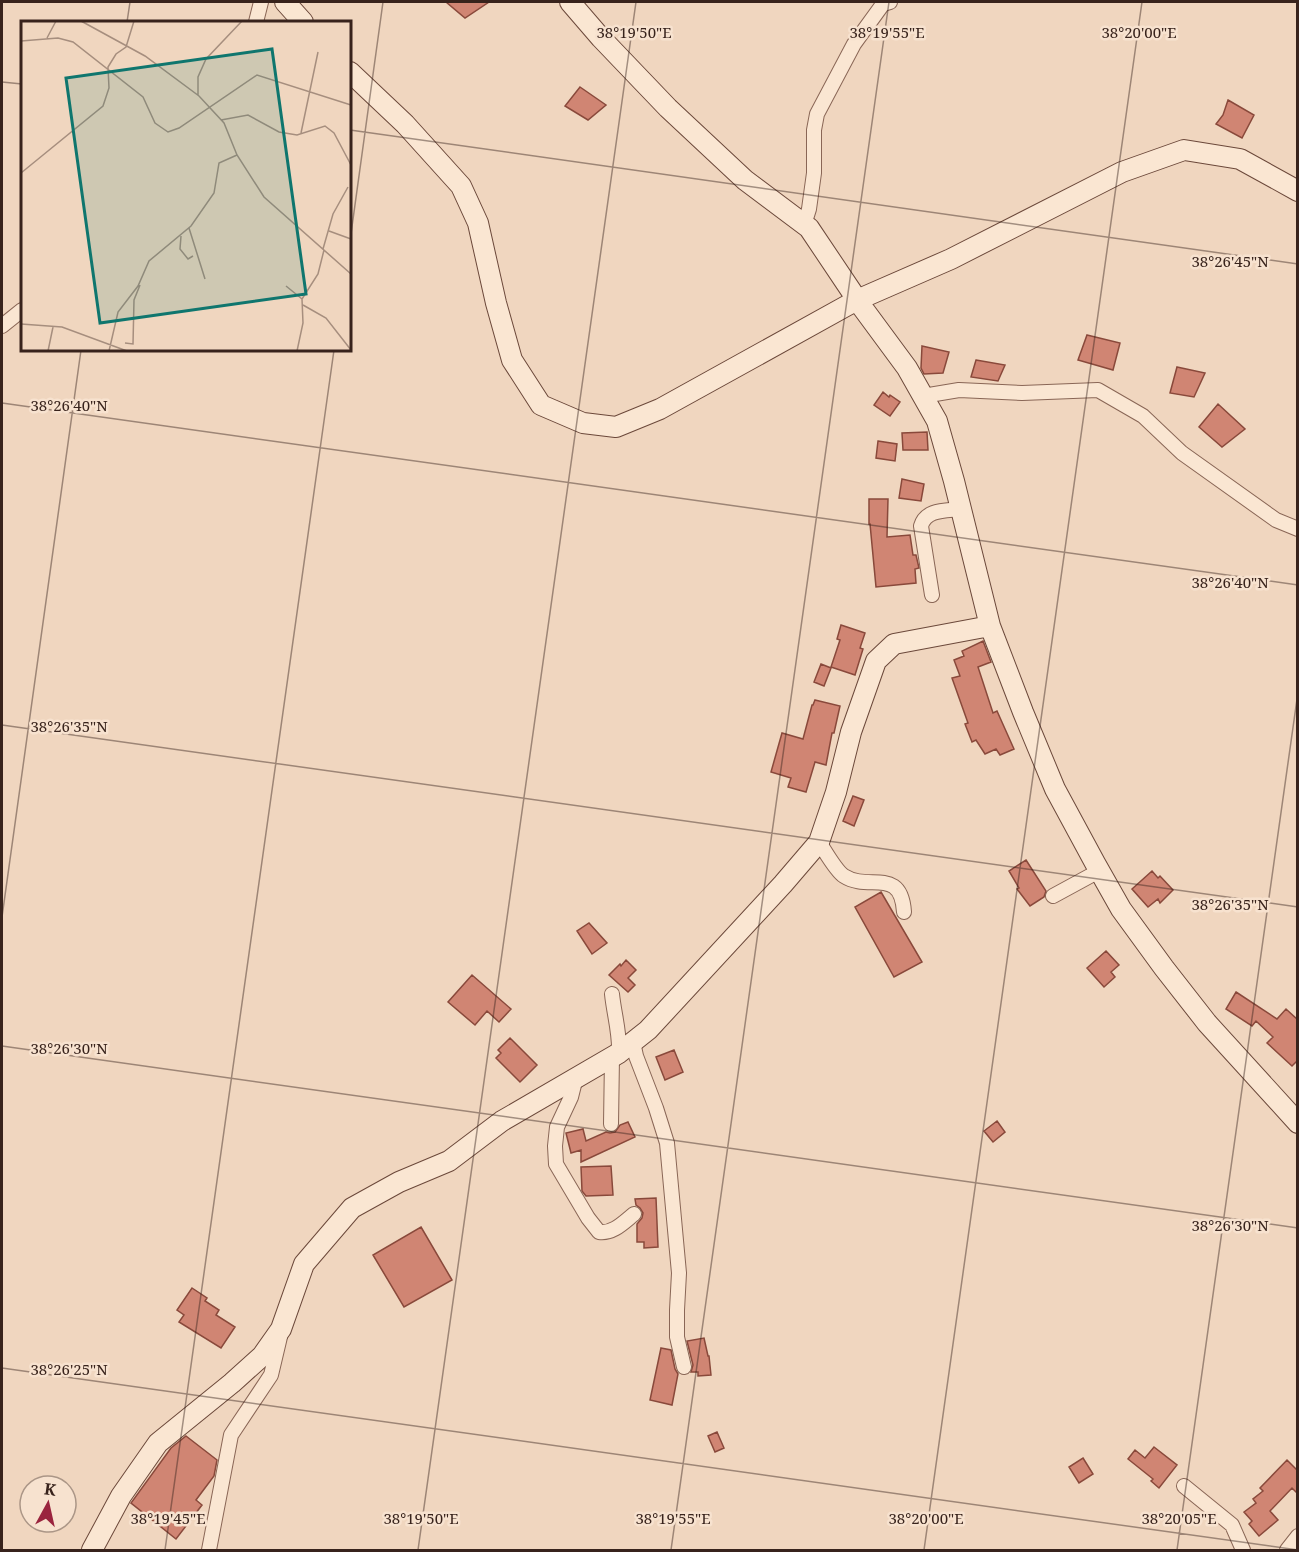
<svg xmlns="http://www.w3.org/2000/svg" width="1299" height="1552" font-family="'Noto Serif',serif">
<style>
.building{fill:#d08573;stroke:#89493b;stroke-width:1.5}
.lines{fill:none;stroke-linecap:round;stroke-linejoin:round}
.street-casing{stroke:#896656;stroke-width:16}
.secondary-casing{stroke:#6b483a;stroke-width:22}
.street{stroke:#fae6d2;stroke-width:14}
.secondary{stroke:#fae6d2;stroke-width:20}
.ticks{fill:none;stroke:#38231c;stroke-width:1.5;stroke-opacity:0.45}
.inset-road{fill:none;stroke:#a68e7e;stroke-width:1.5}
.view{fill:#0f766e;fill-opacity:0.15;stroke:#0f766e;stroke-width:3}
.inset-edge{fill:none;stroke:#38231c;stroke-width:3}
.ticks-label{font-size:15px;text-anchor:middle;fill:#38231c;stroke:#f7e2cf;stroke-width:5;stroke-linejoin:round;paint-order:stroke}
</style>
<rect width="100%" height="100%" fill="#f0d6bf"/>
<!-- building -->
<path class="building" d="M446,2H489L465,18Z
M580,87L606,105L588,120L565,106Z
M1228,100L1254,115L1242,138L1216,124L1223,115Z
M1087,335L1120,343L1113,370L1078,360Z
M922,346L949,352L943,373L924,374L921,368Z
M976,360L1005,365L998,381L971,377Z
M1177,367L1205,373L1194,397L1170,393Z
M883,392L889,397L890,395L900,402L890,416L874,405Z
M1218,404L1245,429L1222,447L1199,427Z
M927,432L928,450H903L902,433Z
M878,441L897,444L895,461L876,458Z
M902,479L924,484L921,501L899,498Z
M869,499H888L887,537L910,535L913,555H916L919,568L915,569L916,583L876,587L870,524H869Z
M841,625L865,633L860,648L863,649L855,675L831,667L840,640L837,639Z
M983,641L991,662L978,667L993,713L997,711L1014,749L1000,755L996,749L985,754L976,740L972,742L965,724L968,723L952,678L960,676L954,660L964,656L962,651Z
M821,664L831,668L824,686L814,682Z
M815,700L840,706L834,733H832L826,765L815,762L806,792L788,787L791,778L771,772L782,733L803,739L812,705H813Z
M853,796L864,800L854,826L843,821Z
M1026,860L1046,891L1044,897L1030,906L1017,889L1019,888L1009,871Z
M1152,871L1158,878L1160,876L1173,890L1160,903L1158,899L1148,907L1132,889Z
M881,892L922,962L894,977L855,907Z
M589,923L607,943L592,954L577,931Z
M1106,951L1119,965L1111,972L1115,977L1104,987L1087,968Z
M626,960L636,970L628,978L635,985L628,992L609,975L620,964L621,966Z
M472,975L511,1009L499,1022L487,1011L475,1025L448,1002Z
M1236,992L1277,1019L1286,1009L1298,1020V1060L1292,1066L1267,1043L1273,1037L1256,1021L1252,1026L1226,1009Z
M510,1038L537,1065L520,1082L496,1058L501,1053L498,1050Z
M674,1050L683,1072L665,1080L656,1057Z
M997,1121L1005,1132L993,1142L984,1131Z
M628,1122L635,1137L581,1162V1150L571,1153L566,1133L583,1129L586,1141L606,1132L610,1133L615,1132L620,1125Z
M611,1166L613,1195L586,1196L582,1191L581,1167Z
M656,1198L658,1247L644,1248V1242H637V1224L642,1218L643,1213L640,1208L636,1205L635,1199Z
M421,1227L452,1280L404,1307L373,1255Z
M192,1288L207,1298L205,1301L219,1310L216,1315L235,1327L221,1348L179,1322L184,1315L177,1310Z
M704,1338L708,1356H709L711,1375L698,1376V1372H691L693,1365L687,1341Z
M661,1348L671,1350L675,1369L678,1374L672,1405L650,1400Z
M717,1432L724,1448L715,1452L708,1436Z
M186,1436L217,1460L214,1476L196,1500L202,1505L176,1539L131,1503L171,1448Z
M1154,1447L1177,1465L1159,1488L1151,1481L1153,1479L1128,1459L1135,1450L1145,1458Z
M1083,1458L1093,1474L1079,1483L1069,1467Z
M1287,1460L1298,1471V1494L1292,1488L1270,1511L1278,1520L1259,1536L1249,1524L1252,1521L1244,1512L1256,1503L1253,1499L1263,1491L1260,1488Z"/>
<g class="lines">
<defs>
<path id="street" d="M256,22L261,2
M804,225L809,209L814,173V130L817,114L854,44L883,4L890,2
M2,326L22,310
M923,396L959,390L1022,393L1098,390L1143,416L1182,453L1276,520L1298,529
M932,595L921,526C926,509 945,511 961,509
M819,842C825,851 836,871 844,876C869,892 901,866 904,912
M1053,896L1099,871
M612,994C614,1014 620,1033 619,1053
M633,1042L636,1056L656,1108L667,1143L679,1273L677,1310V1337L684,1367
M576,1077L571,1097L557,1127L555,1146L556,1164L588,1218L599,1232C613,1234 624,1222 634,1214
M611,1124L612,1057
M1184,1486L1232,1525L1243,1550
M209,1550L231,1435L271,1375L280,1337
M1287,1550L1298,1536"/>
<path id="secondary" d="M285,2L303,22
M570,2L601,38L668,108L745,180L809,228L862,307L907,368L937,421L954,481L990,626L1023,712L1055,789L1095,863L1121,909L1164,968L1207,1023L1298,1123
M350,72L405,124L461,186L478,223L496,303L512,360L541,405L583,423L616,427L660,409L857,300L951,259L1122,172L1184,150L1240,159L1298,191
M92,1550L121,1496L158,1443L232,1383L262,1356L281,1329L304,1264L352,1208L399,1182L449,1161L502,1121L619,1053L648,1030L783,884L819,842L836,792L851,732L876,661L894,644L990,626"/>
</defs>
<!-- street casing -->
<use href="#street" class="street-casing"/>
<!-- secondary casing -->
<use href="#secondary" class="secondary-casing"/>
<!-- street -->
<use href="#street" class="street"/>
<!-- secondary -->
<use href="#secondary" class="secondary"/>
</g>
<!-- ticks -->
<path class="ticks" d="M127,22L130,2M2,82L22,84M350,130L1298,264M350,241L383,2M2,403L1298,585M2,725L1298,907M2,917L81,350M2,1046L1298,1228M2,1368L1298,1550M165,1550L334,350M418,1550L636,2M671,1550L889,2M924,1550L1142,2M1177,1550L1298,692"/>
<!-- overview -->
<g transform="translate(21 21)">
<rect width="330" height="330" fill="#f0d6bf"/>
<path class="inset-road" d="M60,0L124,35L178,75L203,102L216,134L243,176L330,253M26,17L35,0M0,20L37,17L52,21L122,76L134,102L147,111L158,107L236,54L330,84M177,74V56L185,38L221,0M200,99L227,94L258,111L276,114L304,105L313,112L330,144M280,112L297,31M0,152L82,85L88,67L87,46L95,33L105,26L113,0M168,207L184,258M308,210L330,218M160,215L159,228L167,238L172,235M302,228L312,193L327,166M265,265L281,278M282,284L305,297L330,329M0,303L41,306L106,330M104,322L112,323L113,279L119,264M27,330L32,306M88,330L97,291L117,265L128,240L170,205L193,172L198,142L216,134M276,330L282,302L281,278L297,253L303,229"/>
<path class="view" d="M251,28L285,273L79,302L45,57Z"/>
<rect width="330" height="330" class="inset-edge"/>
</g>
<g class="ticks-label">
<text x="634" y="38">38°19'50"E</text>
<text x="887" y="38">38°19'55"E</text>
<text x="1139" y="38">38°20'00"E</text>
<text x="1230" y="267">38°26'45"N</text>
<text x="69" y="411">38°26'40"N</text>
<text x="1230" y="588">38°26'40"N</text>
<text x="69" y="732">38°26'35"N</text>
<text x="1230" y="910">38°26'35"N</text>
<text x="69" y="1054">38°26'30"N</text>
<text x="1230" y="1231">38°26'30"N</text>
<text x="69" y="1375">38°26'25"N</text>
<text x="168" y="1524">38°19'45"E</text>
<text x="421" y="1524">38°19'50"E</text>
<text x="673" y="1524">38°19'55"E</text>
<text x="926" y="1524">38°20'00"E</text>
<text x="1179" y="1524">38°20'05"E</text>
</g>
<!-- border -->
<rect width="1299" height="1552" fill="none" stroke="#38231c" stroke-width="6"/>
<!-- north arrow -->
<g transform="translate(48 1504) rotate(8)"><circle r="28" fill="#f7e2cf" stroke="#ab9687" stroke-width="1.5"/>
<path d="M0-4.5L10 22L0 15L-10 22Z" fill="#9a243e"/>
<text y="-9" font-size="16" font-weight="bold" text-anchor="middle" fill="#38231c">K</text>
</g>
</svg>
